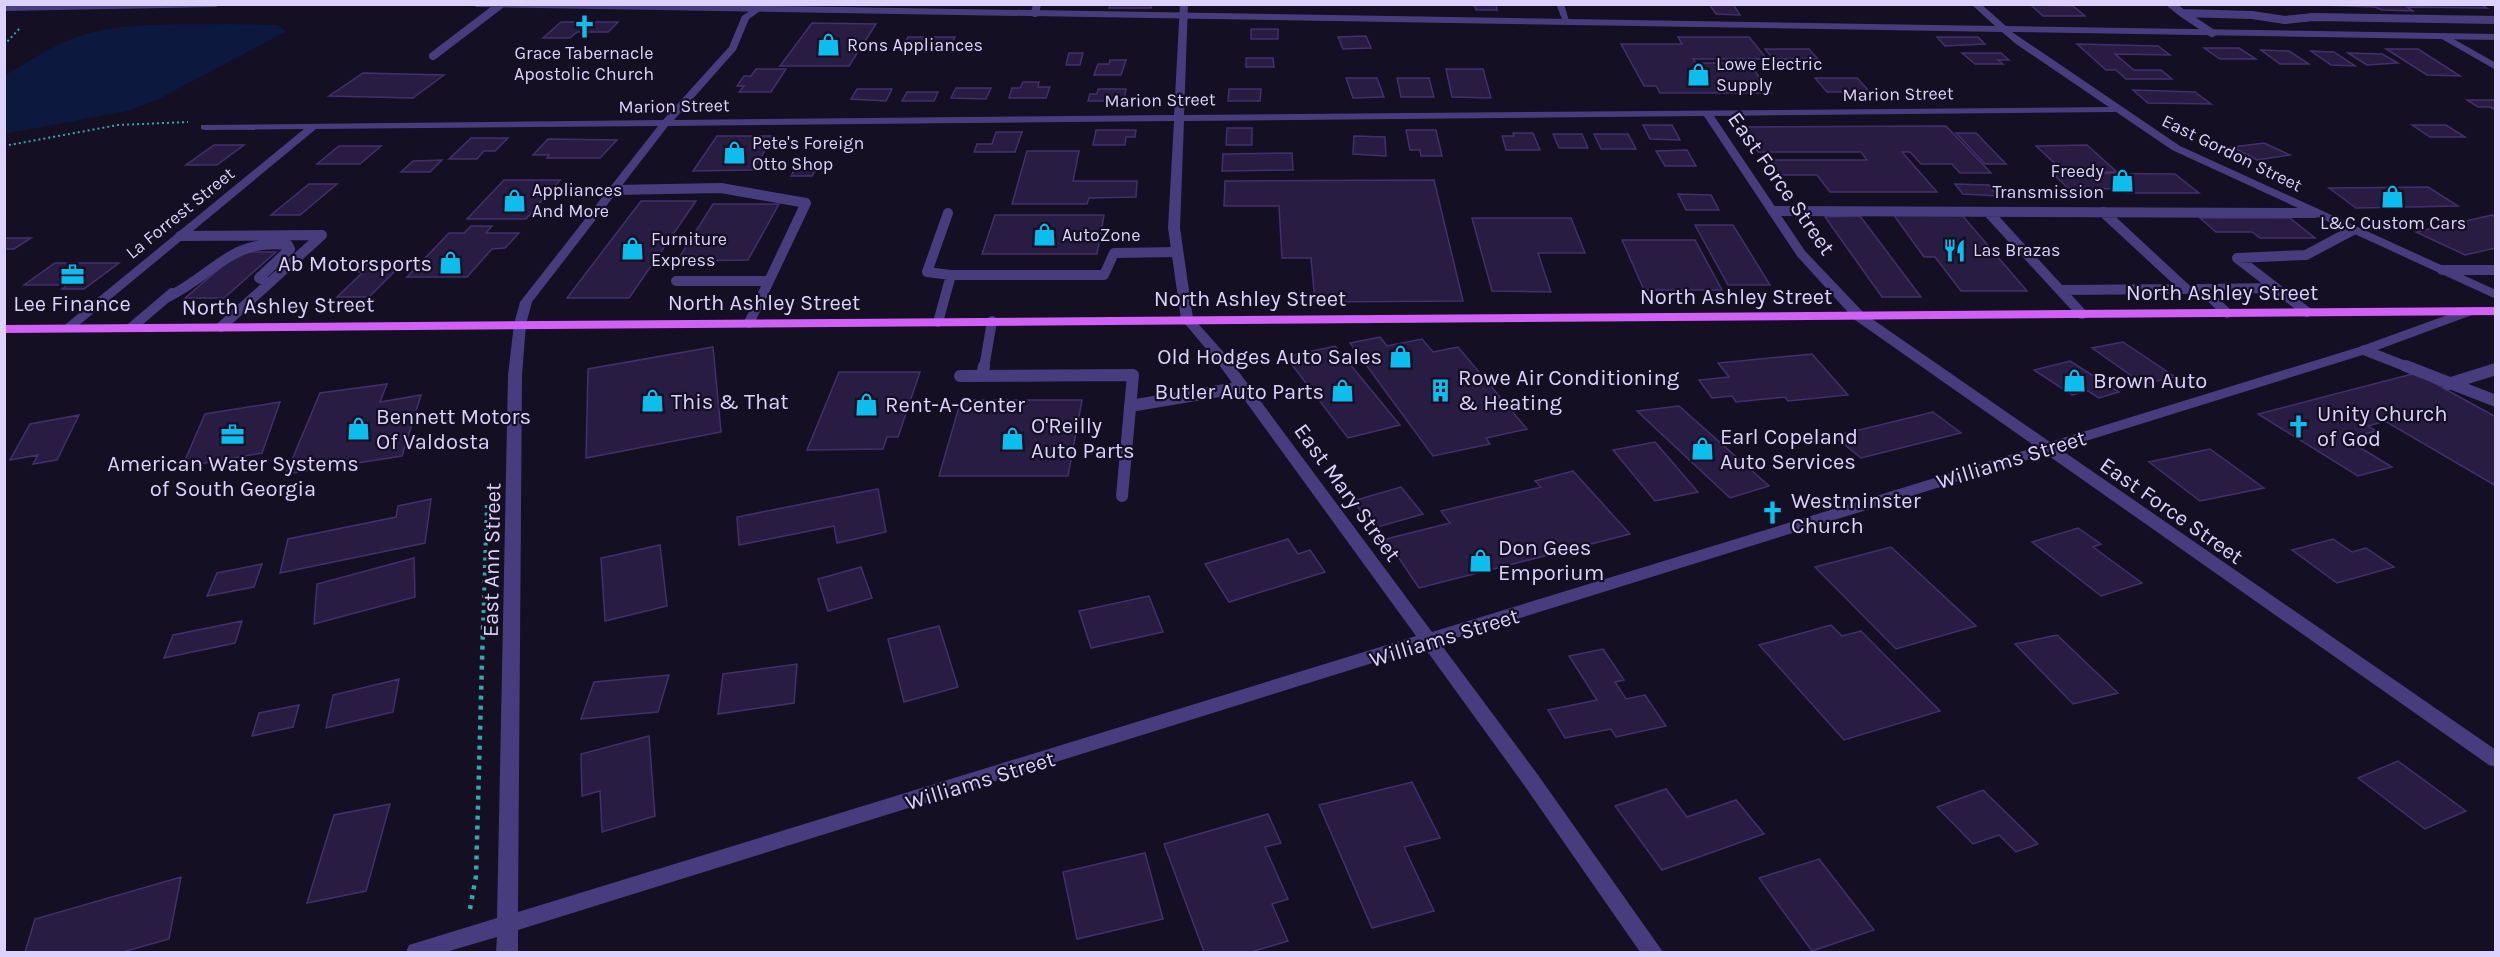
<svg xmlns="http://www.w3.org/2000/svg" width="2500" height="957" font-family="Karla,sans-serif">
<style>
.water{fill:#0c183d}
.building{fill:#281c42;stroke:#432f6c;stroke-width:1.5}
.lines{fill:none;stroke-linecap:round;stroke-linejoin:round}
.path-far2{stroke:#35a7ae;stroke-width:2;stroke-dasharray:2 3;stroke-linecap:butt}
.path-far1{stroke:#35a7ae;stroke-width:4;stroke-dasharray:3 4.5;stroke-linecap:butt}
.path{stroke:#35a7ae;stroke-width:4.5;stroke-dasharray:4 6;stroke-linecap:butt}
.service-far2{stroke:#473d7e;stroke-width:8}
.service-far1{stroke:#473d7e;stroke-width:10}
.service{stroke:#473d7e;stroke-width:12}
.minor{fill:#473d7e;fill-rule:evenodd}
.tertiary{fill:#473d7e;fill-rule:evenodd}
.primary{fill:#d060f6;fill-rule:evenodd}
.labels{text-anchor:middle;stroke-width:4.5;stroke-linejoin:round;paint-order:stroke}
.far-poi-label{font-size:18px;fill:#dcd2fd;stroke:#140f22;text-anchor:start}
.far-street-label{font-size:18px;fill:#dcd2fd;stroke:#140f22}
.street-label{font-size:22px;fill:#dcd2fd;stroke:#140f22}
.poi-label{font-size:22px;fill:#dcd2fd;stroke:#140f22;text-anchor:start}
</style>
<rect width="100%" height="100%" fill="#140f22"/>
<!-- water -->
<path class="water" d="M227,24L277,25L287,31L157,100L127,111L5,134V75C28,62 53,45 79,36C126,21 179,25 227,24Z"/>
<!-- building -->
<path class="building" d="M1110,4H1152L1151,8H1109Z
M1463,4H1496L1497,10H1476L1475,6Z
M1709,4H1733L1740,15L1716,14Z
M2294,4H2480L2487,8L2407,7L2413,11L2382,10L2375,7Z
M2031,5L2073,6L2085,16H2043Z
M561,22H618L608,32H577L570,38H543Z
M812,23L876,24L849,66H780Z
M1251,29H1278V39H1251Z
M1366,36L1371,48L1343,49L1338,37Z
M908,37H955L949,49L903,46Z
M1678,37H1749L1767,59H1693L1696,63H1749L1771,93H1660L1656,86H1644L1621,44H1682Z
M1937,37H1978L1985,44L1945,46Z
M2077,44L2158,46L2170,55L2115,54L2134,70H2161L2172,79H2126L2116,70H2106Z
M2204,48H2239L2256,59H2220Z
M1765,49H1809L1818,59H1773Z
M2386,49H2418L2460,76L2427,75Z
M2261,50L2289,51L2309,64H2280Z
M2311,51L2334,52L2355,66L2331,65Z
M1069,53H1083L1080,65H1066Z
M1962,53H2001L2009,60H1998L2003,64H1975Z
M2348,53L2382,54L2398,63L2367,65Z
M1246,58H1273L1274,67H1246Z
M1110,60H1126L1121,75H1094L1098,64H1109Z
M756,69H786L771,92H739L744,86H737L744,76H751Z
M1446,69H1483L1491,98L1452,97Z
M363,73L444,75L413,98L329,96Z
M1346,78H1377L1384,97L1353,98Z
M1397,78H1429L1434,97H1401Z
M1815,78H1857L1870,92H1827Z
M1023,82H1039L1038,87H1050L1046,98H1009L1012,88H1020Z
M956,88H991L986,99L951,98Z
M857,89H892L886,101L851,99Z
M1098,89H1126L1124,101H1088L1090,94H1097Z
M1229,89H1261L1260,101H1228Z
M2133,90L2195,92L2211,104L2148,103Z
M907,92H938L934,101H902Z
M2467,100H2493L2496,102V110L2490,107H2478Z
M1643,125H1672L1680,140L1650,139Z
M2412,125H2446L2465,137H2430Z
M1946,126L1991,173H1960L1952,164H1921L1910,152H1902L1937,192H1830L1817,175H1775L1764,160H1867L1861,152H1758L1741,127Z
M1227,128H1252V145H1226Z
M1096,130H1136L1135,137H1126L1125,145H1093Z
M1406,130H1436L1442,156H1421L1420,150H1410Z
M996,132H1022L1015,152H974L977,144H992Z
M1513,133H1533L1540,150H1506L1502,136H1514Z
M1956,133H1976L2006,164H1985Z
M1553,134H1582L1588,148H1559Z
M1594,134H1628L1636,149H1601Z
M717,136H774L753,170L693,171Z
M1354,136L1385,137L1386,156L1353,154Z
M471,138H508L495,151H484L477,159H449Z
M548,139L617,140L600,158H547L549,155H533Z
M2264,143L2290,155L2257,160L2232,147Z
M214,145H244L217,165H186Z
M2087,145L2117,172H2064L2036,146Z
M339,146H381L360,164H317Z
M1687,150L1696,166H1665L1656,151Z
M1027,151H1079L1073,181H1137L1136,197L1089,198L1087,204H1012Z
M1292,153L1293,170L1222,171L1223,154Z
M442,160L430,172H401L413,161Z
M796,167H817L812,176H791Z
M2052,173L2175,174L2199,193H2126L2121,189L2068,188Z
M504,180H560L526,219H467Z
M1434,180L1463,301L1315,302L1311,258H1282L1279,206H1224L1225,181Z
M309,184H337L300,215H271Z
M1955,184L1989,185L1997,196L1963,194Z
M2428,187L2458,206L2356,208L2329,188Z
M1678,194L1711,195L1719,210H1686Z
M641,201H696L629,298H567Z
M713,204H779L748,260L677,261Z
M1893,214H1961L2027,291H1961L1935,257H1924Z
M995,215H1104L1097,254H982Z
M2492,215L2496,217V248L2465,255L2416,232Z
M1860,216L1921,297H1882L1825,217Z
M1472,218H1571L1585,253H1538L1551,292L1492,291Z
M2200,218H2290L2315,238H2260L2252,232H2216Z
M1695,225H1733L1770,285H1728Z
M471,226H492L486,233H519L505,248L492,249L467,277H407L449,233H464Z
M4,238H31L14,249H4Z
M1622,240H1695L1722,290H1644Z
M239,252H276L224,298H185Z
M55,263H119L84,289H62L67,285H24Z
M367,264H402L369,297H337L363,272H359Z
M1380,337L1387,346L1422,339L1433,352L1458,347L1527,429L1486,438L1490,444L1433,456L1350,343Z
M2123,342L2175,377L2143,384L2092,348Z
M1335,346L1400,425L1348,438L1286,357Z
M713,347L721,432L586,458L588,369Z
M1812,354L1848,395L1788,401L1785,397L1736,402L1732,396L1712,398L1699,380L1729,377L1718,363Z
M2070,361L2119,392L2099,398L2088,391L2072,395L2034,370Z
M839,372H920L898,437H887L883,449L807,450Z
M2416,373L2496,417V486L2385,421L2368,426L2376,431L2346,439L2392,467L2358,476L2258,414Z
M387,384L380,402L421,395L402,456L286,474L320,393Z
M961,400H1082L1068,476H939Z
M280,402L262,453L182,467L205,414Z
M1679,406L1769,486L1730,498L1637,411Z
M1933,412L1961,433L1861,458L1834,436Z
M79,415L57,460L33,464L38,455L10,460L30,424Z
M1655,442L1698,492L1655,501L1613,450Z
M2210,449L2264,488L2200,501L2149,462Z
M1573,471L1630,534L1419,588L1386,539L1450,523L1441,511L1541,487L1535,481Z
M1401,487L1423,514L1374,528L1353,501Z
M878,489L886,532L837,543L834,526L739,545L737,517Z
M431,499L425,543L280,573L288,539L396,517L398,506Z
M2078,528L2101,544L2093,547L2142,583L2101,596L2032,542Z
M1288,539L1298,554L1310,550L1325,572L1229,602L1205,564Z
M2333,539L2352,552L2366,548L2394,567L2337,583L2292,550Z
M660,545L667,606L605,621L601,558Z
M1891,547L1976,626L1896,649L1815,567Z
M414,558L415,597L314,624L317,584Z
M262,564L254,587L207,596L217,573Z
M861,567L872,598L828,611L818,579Z
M1149,596L1163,632L1091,648L1079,611Z
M242,621L235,643L164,658L173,635Z
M1831,625L1842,636L1861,631L1940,711L1844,740L1759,645Z
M939,626L958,687L904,702L888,639Z
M2057,635L2118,693L2073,704L2015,644Z
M1603,649L1624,680L1615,682L1626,699L1645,695L1666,726L1616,737L1611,729L1565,738L1548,710L1597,700L1569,656Z
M797,664L794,703L718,714L723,674Z
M669,675L658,712L581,719L594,682Z
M399,679L393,712L326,728L333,695Z
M299,705L293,727L252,736L259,713Z
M649,736L655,816L602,832L600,791L582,796L581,754Z
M2398,761L2466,811L2425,829L2358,778Z
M1412,782L1440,838L1404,847L1434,911L1372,928L1319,805Z
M1666,789L1687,817L1736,800L1764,834L1662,870L1615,806Z
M1983,790L2038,844L2016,852L1999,835L1973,844L1937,807Z
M390,804L366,891L307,903L334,815Z
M1268,814L1281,843L1265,847L1288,899L1272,904L1288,941L1251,952H1204L1164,844Z
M1145,853L1163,919L1077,939L1063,872Z
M1819,859L1874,930L1812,951L1759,878Z
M181,877L169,939L123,952H25L35,919Z"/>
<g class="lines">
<!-- path-far2 -->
<path class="path-far2" d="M4,45L21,27
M4,146L118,125L188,122"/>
<!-- path-far1 -->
<path class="path-far1" d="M483,628L487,503"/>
<!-- path -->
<path class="path" d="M470,909L476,876L483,626"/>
<!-- service-far2 -->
<path class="service-far2" d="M2171,4L2182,13
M1035,13L1037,4
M2212,33L2182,13L2252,15L2285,20L2313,17L2496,20
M433,56L500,5"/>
<!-- service-far1 -->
<path class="service-far1" d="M613,190L721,188L806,203L749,323
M1773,211L2315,213
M1988,212L2082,314
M948,213L927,272L951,275
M180,236L322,235L221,327
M2442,270H2496
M676,281H769
M2198,289H2202L2227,313
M2202,289L2276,288
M2061,290L2186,289L2103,212
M168,297C215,274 231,238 288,245L290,249L259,278L269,283
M2307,312L2237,258L2306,255L2353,230
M938,322L951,275H1104L1114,253L1178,252
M132,327L172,293
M2364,350L2410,368
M984,368L992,321"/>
<!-- service -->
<path class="service" d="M2406,366L2496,401
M960,376L1133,375L1122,496
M982,376L984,366
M2448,384L2496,369
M1130,406L1243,387"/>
<!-- minor -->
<path class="minor" d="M760,4H770L749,19L736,50L674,120L1174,115L1180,4H1188L1184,115L2117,107V111L2114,112L1714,116L1805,251L1865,314L2050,442L2359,347L2464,309H2472V315L2369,353L2060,449L2496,750V767L2489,765L2046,454L1440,643L1538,775L1663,952H1640L1524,785L1424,647L518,930V952H496L497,937L446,952H406L409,945L497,918L508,375L514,324L520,302L658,126L316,129L72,331L67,332L61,328L304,129L205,130L201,129V125L663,120L729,47L742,16ZM1704,116L1797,256L1855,320L2036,447L1432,632L1227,356L1193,318L1180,228L1184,121ZM1174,121L1168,228L1181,319L1217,362L1416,636L518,912L522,375L526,324L532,302L668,126Z
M1556,4H1564L1570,24H1564Z
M2443,33L2496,63V70L2440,38L2439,36Z"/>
<!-- tertiary -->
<path class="tertiary" d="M220,4L216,7L4,11V5Z
M472,4H662L1995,26L1971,4H1981L2006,26L2496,34V40L2012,32L2180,146L2496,290V299L2172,150L2016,44L2002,32L476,7Z"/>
<!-- primary -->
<path class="primary" d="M2496,307V315L4,333V325Z"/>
</g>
<!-- icons -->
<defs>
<symbol id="church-bare" viewBox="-9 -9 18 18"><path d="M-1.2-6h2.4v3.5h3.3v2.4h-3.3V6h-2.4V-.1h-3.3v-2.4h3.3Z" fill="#0dbdee" stroke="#140f22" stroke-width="2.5" paint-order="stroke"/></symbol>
<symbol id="shop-bare" viewBox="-9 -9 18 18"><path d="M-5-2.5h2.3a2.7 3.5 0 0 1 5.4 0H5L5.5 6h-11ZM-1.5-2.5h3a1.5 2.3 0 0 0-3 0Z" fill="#0dbdee" stroke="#140f22" stroke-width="2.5" paint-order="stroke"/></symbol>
<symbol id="restaurant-bare" viewBox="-9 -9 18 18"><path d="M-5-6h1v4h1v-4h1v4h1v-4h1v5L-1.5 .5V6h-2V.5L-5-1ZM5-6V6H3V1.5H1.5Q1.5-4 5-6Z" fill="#0dbdee" stroke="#140f22" stroke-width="2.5" paint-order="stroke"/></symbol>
<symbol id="office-bare" viewBox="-9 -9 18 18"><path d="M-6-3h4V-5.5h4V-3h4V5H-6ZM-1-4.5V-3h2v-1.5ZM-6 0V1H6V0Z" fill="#0dbdee" stroke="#140f22" stroke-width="2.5" paint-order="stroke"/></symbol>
<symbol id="building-bare" viewBox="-9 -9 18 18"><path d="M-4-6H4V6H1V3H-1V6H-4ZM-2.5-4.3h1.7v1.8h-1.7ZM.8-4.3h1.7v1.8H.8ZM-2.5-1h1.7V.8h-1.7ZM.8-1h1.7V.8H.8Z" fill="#0dbdee" stroke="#140f22" stroke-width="2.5" paint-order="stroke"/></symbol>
</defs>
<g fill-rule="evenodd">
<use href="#church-bare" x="568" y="10" width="33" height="33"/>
<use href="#shop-bare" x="812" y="28" width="33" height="33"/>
<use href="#shop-bare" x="1682" y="58" width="33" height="33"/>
<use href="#shop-bare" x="718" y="136" width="33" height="33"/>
<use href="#shop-bare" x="2106" y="164" width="33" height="33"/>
<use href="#shop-bare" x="2376" y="180" width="33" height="33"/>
<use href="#shop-bare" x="498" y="184" width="33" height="33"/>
<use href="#shop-bare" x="1028" y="218" width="33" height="33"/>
<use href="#shop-bare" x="616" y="232" width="33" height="33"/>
<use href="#restaurant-bare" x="1938" y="234" width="33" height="33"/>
<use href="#shop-bare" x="434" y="246" width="33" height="33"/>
<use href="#office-bare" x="56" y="258" width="33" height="33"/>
<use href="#shop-bare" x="1384" y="340" width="33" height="33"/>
<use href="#shop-bare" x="2058" y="364" width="33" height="33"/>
<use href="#building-bare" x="1424" y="374" width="33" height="33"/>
<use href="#shop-bare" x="1326" y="374" width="33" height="33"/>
<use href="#shop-bare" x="636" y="384" width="33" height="33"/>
<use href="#shop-bare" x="850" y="388" width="33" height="33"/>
<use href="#church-bare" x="2282" y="410" width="33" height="33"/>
<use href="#shop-bare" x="342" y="412" width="33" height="33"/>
<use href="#office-bare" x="216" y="418" width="33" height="33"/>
<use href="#shop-bare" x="996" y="422" width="33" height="33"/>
<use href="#shop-bare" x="1686" y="432" width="33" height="33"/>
<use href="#church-bare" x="1756" y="496" width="33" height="33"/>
<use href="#shop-bare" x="1464" y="544" width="33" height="33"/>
</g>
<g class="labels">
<!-- far-poi labels -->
<g class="far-poi-label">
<text x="847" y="51">Rons Appliances</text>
<text x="584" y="59" text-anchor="middle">Grace Tabernacle<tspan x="584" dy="21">Apostolic Church</tspan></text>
<text x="1716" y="70">Lowe Electric<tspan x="1716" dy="21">Supply</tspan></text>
<text x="752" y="149">Pete's Foreign<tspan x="752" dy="21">Otto Shop</tspan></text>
<text x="2104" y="177" text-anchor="end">Freedy<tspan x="2104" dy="21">Transmission</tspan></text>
<text x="532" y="196">Appliances<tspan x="532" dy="21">And More</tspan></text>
<text x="2393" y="229" text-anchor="middle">L&amp;C Custom Cars</text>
<text x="1062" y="241">AutoZone</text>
<text x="651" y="245">Furniture<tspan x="651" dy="21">Express</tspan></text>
<text x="1973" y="256">Las Brazas</text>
</g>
<!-- far-street labels -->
<g class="far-street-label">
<text transform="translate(1898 94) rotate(-1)" y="6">Marion Street</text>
<text transform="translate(1160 100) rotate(-1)" y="6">Marion Street</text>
<text transform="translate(674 106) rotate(-1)" y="6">Marion Street</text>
<text transform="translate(2232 153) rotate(26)" y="6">East Gordon Street</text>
<text transform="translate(180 213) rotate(-39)" y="6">La Forrest Street</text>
</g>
<!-- street labels -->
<g class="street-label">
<text transform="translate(1782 183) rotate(55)" y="8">East Force Street</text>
<text x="2222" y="300">North Ashley Street</text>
<text x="1736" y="304">North Ashley Street</text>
<text x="1250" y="306">North Ashley Street</text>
<text x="764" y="310">North Ashley Street</text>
<text transform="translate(278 305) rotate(-1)" y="8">North Ashley Street</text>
<text transform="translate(2011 459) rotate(-17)" y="8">Williams Street</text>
<text transform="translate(1348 492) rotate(54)" y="8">East Mary Street</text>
<text transform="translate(2172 510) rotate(35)" y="8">East Force Street</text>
<text transform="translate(491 560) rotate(-89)" y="8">East Ann Street</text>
<text transform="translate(1444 637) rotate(-17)" y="8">Williams Street</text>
<text transform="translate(980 780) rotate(-17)" y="8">Williams Street</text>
</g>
<!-- poi labels -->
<g class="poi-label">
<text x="432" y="271" text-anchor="end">Ab Motorsports</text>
<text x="72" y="311" text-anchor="middle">Lee Finance</text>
<text x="1382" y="364" text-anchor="end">Old Hodges Auto Sales</text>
<text x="1458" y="385">Rowe Air Conditioning<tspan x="1458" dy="25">&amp; Heating</tspan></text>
<text x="2093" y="388">Brown Auto</text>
<text x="1324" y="399" text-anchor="end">Butler Auto Parts</text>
<text x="671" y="409">This &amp; That</text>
<text x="885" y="412">Rent-A-Center</text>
<text x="2317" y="421">Unity Church<tspan x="2317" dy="25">of God</tspan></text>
<text x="376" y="424">Bennett Motors<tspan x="376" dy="25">Of Valdosta</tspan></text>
<text x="1031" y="433">O'Reilly<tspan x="1031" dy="25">Auto Parts</tspan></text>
<text x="1720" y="444">Earl Copeland<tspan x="1720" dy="25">Auto Services</tspan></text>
<text x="233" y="471" text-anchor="middle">American Water Systems<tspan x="233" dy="25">of South Georgia</tspan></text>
<text x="1791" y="508">Westminster<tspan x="1791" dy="25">Church</tspan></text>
<text x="1498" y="555">Don Gees<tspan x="1498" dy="25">Emporium</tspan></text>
</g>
</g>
<!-- border -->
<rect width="2500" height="957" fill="none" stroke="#dcd2fd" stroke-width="12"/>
</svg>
